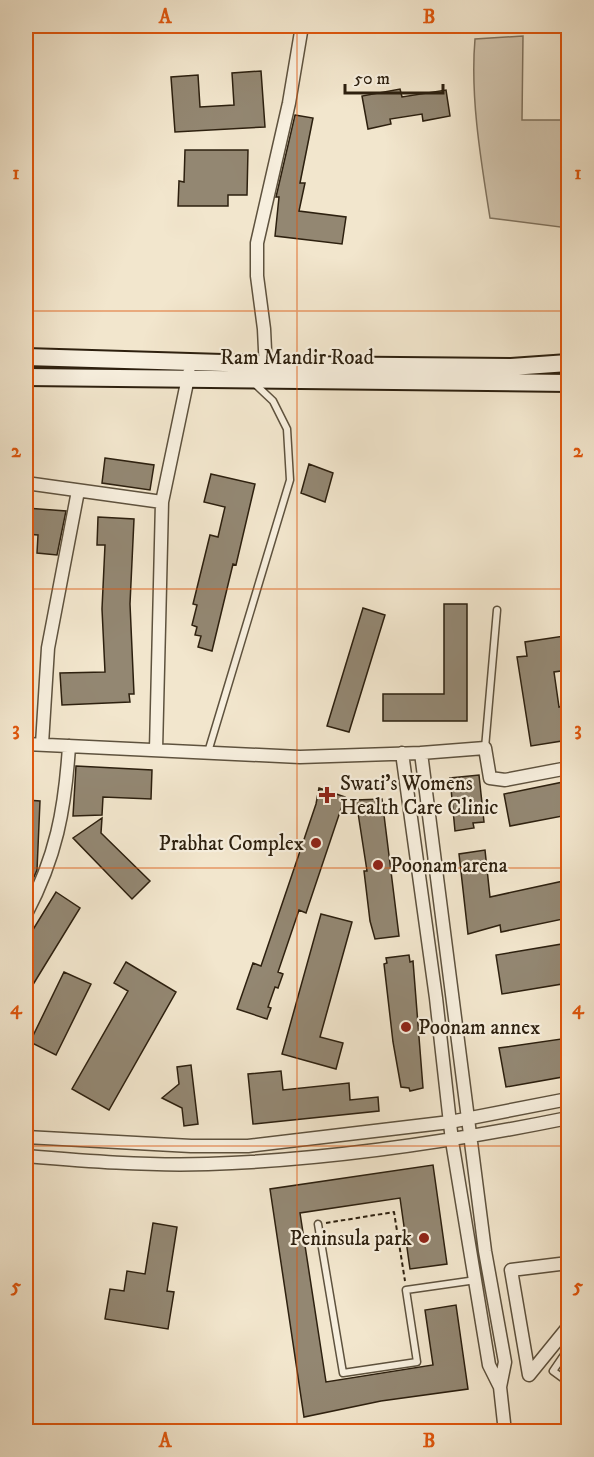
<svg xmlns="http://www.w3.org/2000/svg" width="594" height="1457" font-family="'IM FELL DW Pica',serif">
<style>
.green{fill:#d1c4ad;stroke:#7f725e;stroke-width:1.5}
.building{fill:#938772;stroke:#2d200f;stroke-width:1.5}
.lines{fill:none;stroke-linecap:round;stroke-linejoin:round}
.service-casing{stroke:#5e523e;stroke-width:9}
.minor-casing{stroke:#5e523e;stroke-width:15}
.secondary-casing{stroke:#2d200f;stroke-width:20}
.path{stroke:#2d200f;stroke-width:2;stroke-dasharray:4.5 3;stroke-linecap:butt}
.service{stroke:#f7efde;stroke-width:6}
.minor{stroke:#f7efde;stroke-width:12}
.secondary{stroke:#f7efde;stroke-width:16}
.grid{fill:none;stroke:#df560c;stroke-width:1.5;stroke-opacity:0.55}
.poi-dot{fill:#8f2418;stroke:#f7efde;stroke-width:2}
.labels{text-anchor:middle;stroke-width:4.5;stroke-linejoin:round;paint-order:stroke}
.street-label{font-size:21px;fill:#2d200f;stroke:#f7efde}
.poi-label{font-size:21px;fill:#2d200f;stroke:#f7efde;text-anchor:start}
.neatline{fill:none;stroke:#df560c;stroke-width:2}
.grid-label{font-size:20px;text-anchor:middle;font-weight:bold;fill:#df560c}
</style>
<rect width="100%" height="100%" fill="#f2e6cd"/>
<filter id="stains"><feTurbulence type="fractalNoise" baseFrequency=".00333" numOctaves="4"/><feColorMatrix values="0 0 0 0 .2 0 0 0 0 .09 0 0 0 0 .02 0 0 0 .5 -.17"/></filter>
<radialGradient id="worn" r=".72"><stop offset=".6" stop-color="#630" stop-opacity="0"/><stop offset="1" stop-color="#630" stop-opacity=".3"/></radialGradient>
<!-- green -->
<path class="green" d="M523,36L522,120H566L568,115V228L490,218C481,161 470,97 475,39Z"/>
<!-- building -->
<path class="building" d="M261,71L265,127L175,132L171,77L198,75L200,107L234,105L232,73Z
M400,89L402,97L446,90L450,116L423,121L422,114L390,119L391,124L368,129L362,96Z
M295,115L313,118L300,183H305L299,211L346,217L342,244L275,236L279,197H276Z
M185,150H248L247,195H228V206H178L179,181L184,182Z
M105,458L154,465L150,490L102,483Z
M309,464L333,473L325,502L301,493Z
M211,474L255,484L236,565L233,564L212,651L198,647L201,636L195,635L197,627L192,625L197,605L193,604L210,535L218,537L225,507L204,502Z
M26,508L66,511L57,555L37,553L38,535L26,534Z
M98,517L134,519L130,604L134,694H129L130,702L62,705L60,673L105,672L102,609L105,545H97Z
M444,604H467V721H383V694H444Z
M363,608L385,615L349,732L327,726Z
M564,636L568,670L554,672L559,707L568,705V740L531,746L517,657L527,656L525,642Z
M76,766L152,770L151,799L103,797L102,815L73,816Z
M479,775L484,822L473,823L474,828L455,831L450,778Z
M568,781V815L510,826L504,794Z
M319,788L345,797L306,913L299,910L278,972L283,974L278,988L275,987L268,1007L271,1008L267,1019L237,1009L253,963L261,966L316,804Z
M382,799L399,936L375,939L370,921L364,871H367L356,800Z
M26,800L40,801L37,870L26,895V853L29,844L26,840Z
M102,818L101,833L150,881L132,899L73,838Z
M485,850L490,897L568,880V918L501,932L500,925L468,934L459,854Z
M56,892L80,908L26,996V941Z
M321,914L352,922L320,1037L343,1043L336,1069L282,1054Z
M568,943V983L502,994L496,955Z
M409,955L410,962L413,961L423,1088L410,1091L409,1088L401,1087L393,1042L384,964L387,963L386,958Z
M126,962L176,992L109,1110L72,1089L128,991L114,983Z
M64,972L91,984L56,1055L30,1042Z
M568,1038V1076L506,1087L499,1048Z
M191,1065L198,1124L184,1126L182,1108L162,1098L179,1084L177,1067Z
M281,1071L283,1090L349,1083L350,1100L378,1097L379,1111L253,1124L248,1074Z
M433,1165L447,1264L410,1269L400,1198L300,1213L326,1382L433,1365L425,1310L456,1305L468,1389L381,1401L304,1417L270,1189Z
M153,1223L177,1227L167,1291L174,1292L168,1329L105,1319L110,1289L124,1291L127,1271L145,1274Z"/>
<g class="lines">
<defs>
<path id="service" d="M485,748L497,610
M208,752L290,480L287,429L273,401L254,383
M318,1224L343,1373L417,1362L406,1290L476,1280
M568,1349L553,1371L568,1382"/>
<path id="minor" d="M266,371L264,329L257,276V243L289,103L302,26
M26,483L162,502
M26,744L300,757L421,753L485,748L490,778L505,780L568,768
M42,744L48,648L78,491
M156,750L162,502L189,373
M402,753L436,998L452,1141L489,1365L500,1387
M421,753L485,1251L505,1362L500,1387L505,1432
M26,914C56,857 65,810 69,746
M26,1137L191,1146H248L450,1122L568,1099
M26,1156C86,1161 147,1166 208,1164C329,1160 450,1142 568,1118
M568,1263L511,1270L529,1375L568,1327"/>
<path id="secondary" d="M26,357L290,365L511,367L568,363
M26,377L568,383"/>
</defs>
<!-- service casing -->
<use href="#service" class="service-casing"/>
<!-- minor casing -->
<use href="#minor" class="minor-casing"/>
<!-- secondary casing -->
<use href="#secondary" class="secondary-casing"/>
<!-- path -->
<path class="path" d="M326,1223L394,1212L405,1281"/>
<!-- service -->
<use href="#service" class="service"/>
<!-- minor -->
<use href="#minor" class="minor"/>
<!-- secondary -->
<use href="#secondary" class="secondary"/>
</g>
<!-- grid -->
<path class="grid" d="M297,26V1432M26,311H568M26,589H568M26,868H568M26,1146H568"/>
<!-- markers -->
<g class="poi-dot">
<path d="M324 786h6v6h6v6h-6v6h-6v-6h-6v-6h6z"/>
<circle cx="316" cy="843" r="6"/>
<circle cx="378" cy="865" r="6"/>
<circle cx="406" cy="1027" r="6"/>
<circle cx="424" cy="1238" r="6"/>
</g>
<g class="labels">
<!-- street labels -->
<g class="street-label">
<text x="297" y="364">Ram Mandir Road</text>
</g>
<!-- poi labels -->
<g class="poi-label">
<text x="340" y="790">Swati's Womens<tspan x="340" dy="24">Health Care Clinic</tspan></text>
<text x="304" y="850" text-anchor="end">Prabhat Complex</text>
<text x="390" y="872">Poonam arena</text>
<text x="418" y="1034">Poonam annex</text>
<text x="412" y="1245" text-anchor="end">Peninsula park</text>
</g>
</g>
<!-- margin -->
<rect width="594" height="1457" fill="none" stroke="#f2e6cd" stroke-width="66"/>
<!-- scale -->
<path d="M345 84v9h98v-9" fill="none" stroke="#2d200f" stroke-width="3"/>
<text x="354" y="84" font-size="18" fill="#2d200f" stroke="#f7efde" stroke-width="4.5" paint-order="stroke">50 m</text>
<rect x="33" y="33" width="528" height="1391" class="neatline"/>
<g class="grid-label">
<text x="165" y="23">A</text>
<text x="429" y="23">B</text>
<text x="16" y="179">1</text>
<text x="578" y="179">1</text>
<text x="16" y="457">2</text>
<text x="578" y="457">2</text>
<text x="16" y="735">3</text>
<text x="578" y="735">3</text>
<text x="16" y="1014">4</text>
<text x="578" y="1014">4</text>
<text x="16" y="1292">5</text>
<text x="578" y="1292">5</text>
<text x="165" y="1447">A</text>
<text x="429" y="1447">B</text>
</g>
<rect width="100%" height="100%" filter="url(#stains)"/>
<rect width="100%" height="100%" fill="url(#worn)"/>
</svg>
